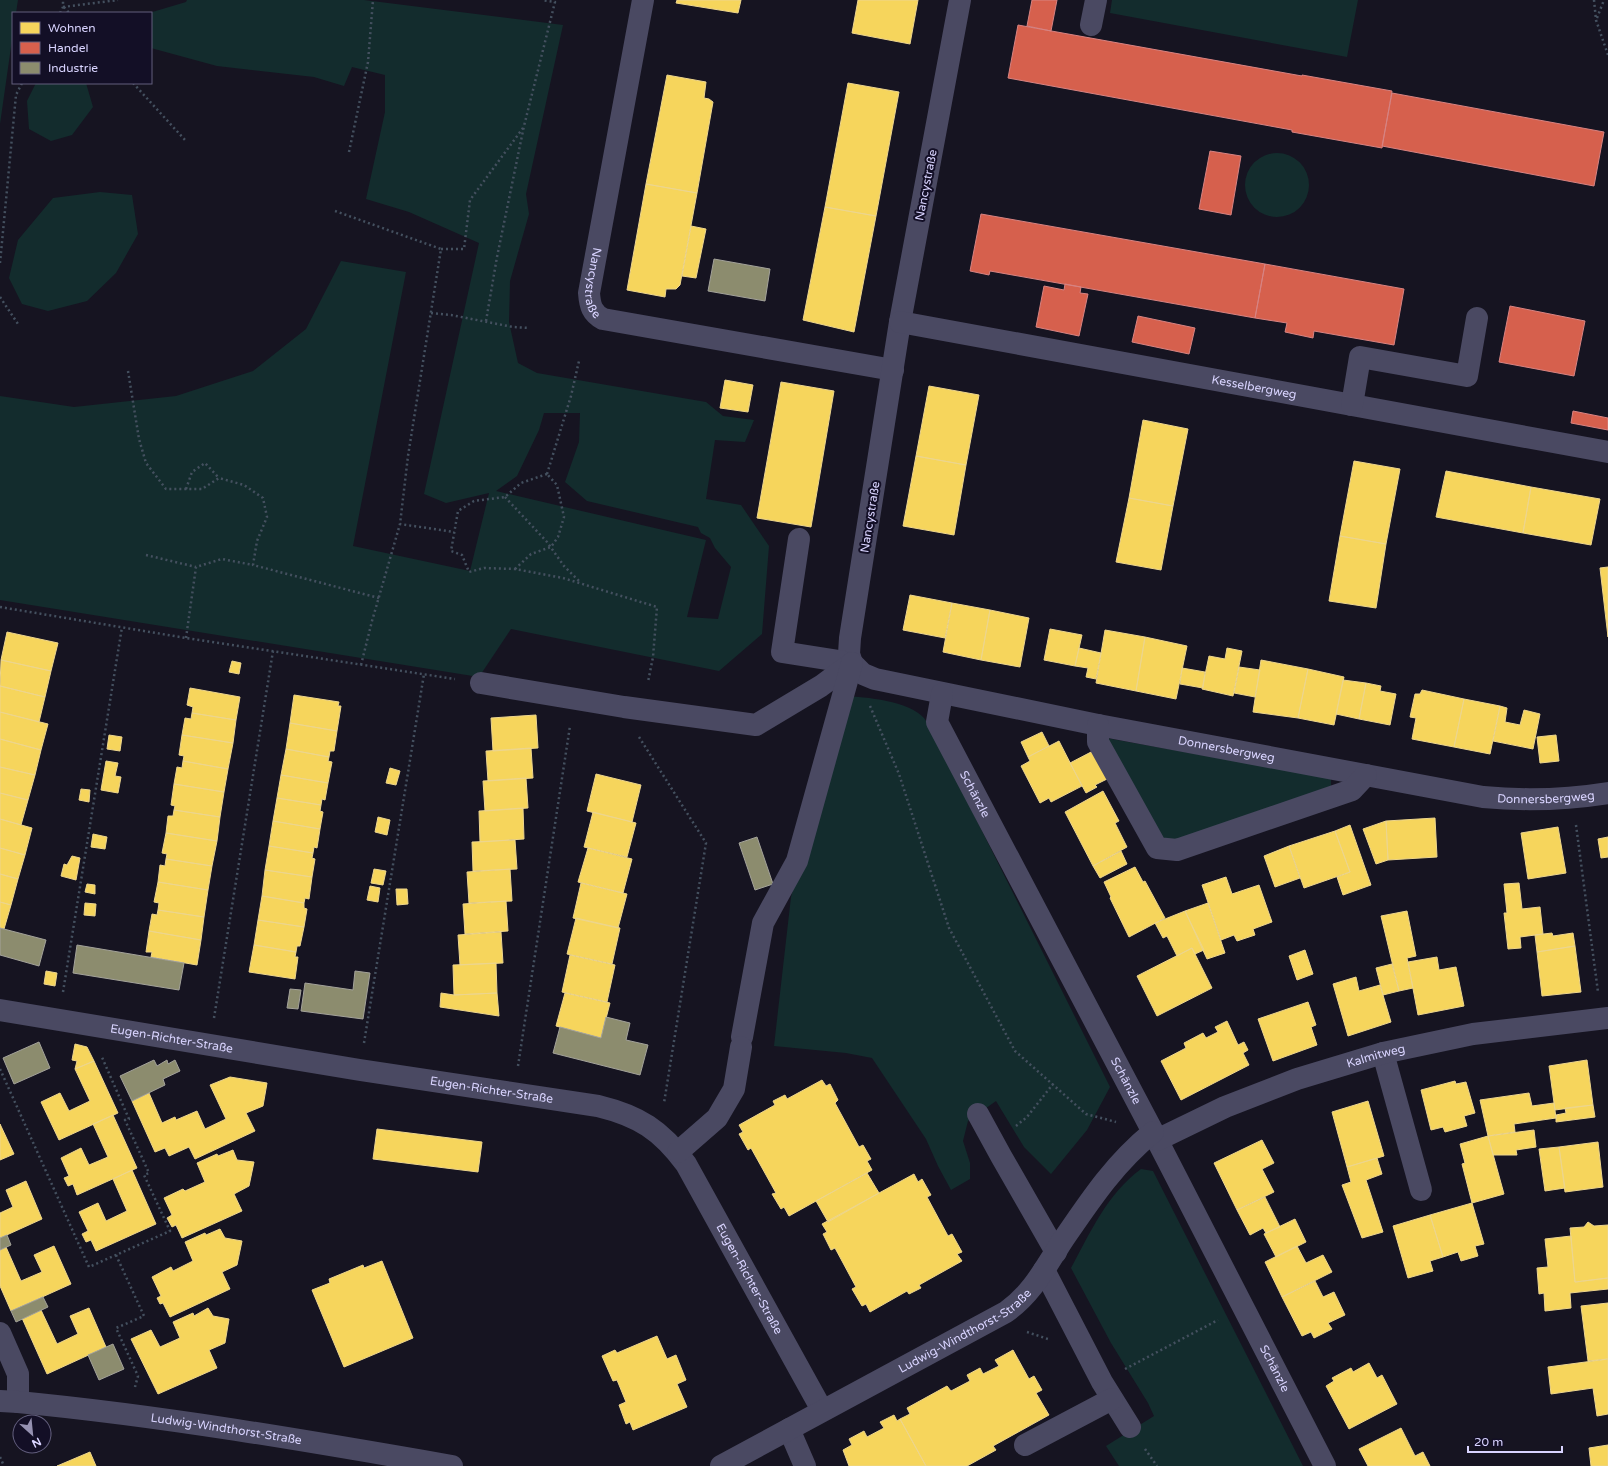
<svg xmlns="http://www.w3.org/2000/svg" width="1608" height="1466" font-family="'Varela Round',sans-serif">
<style>
.green{fill:#132c2d;fill-rule:evenodd}
.homes{fill:#f6d55c;stroke:#edd58d}
.shops{fill:#d6604d;stroke:#d78382}
.industry{fill:#8c8c6e;stroke:#a3a29a}
.lines{fill:none;stroke-linecap:round;stroke-linejoin:round}
.path{stroke:#44505f;stroke-width:2.5;stroke-dasharray:2 3;stroke-linecap:butt}
.minor{stroke:#4a4962;stroke-width:22}
.labels{text-anchor:middle;stroke-width:4;stroke-linejoin:round;paint-order:stroke}
.street-label{font-size:12px;fill:#d9d4ff;stroke:#130f26}
</style>
<rect width="100%" height="100%" fill="#161421"/>
<!-- green -->
<path class="green" d="M0,0H18L16,13H13V33L0,124Z
M187,0H364L563,25L526,194L529,214L510,281L509,322L518,363L537,373L706,402L723,416L754,420L745,442L715,440L706,499L741,505L769,546L762,634L719,671L511,629L479,677L0,600V396L74,407L176,396L253,371L306,329L341,261L406,272L353,546L470,571L489,493L446,503L424,494L479,243L409,212L366,199L385,112V75L352,67L344,86L314,77L217,66L151,48V13H149L186,2ZM544,413H580L579,442L565,482L587,501L698,527L701,533L710,538L715,548L731,567L718,619L687,617L706,540L496,491L517,476L539,430Z
M1112,0H1358L1347,57L1110,13Z
M36,83H86L93,107L72,135L51,141L29,129L27,101Z
M1245 185a32 32 0 1 1 64 0a32 32 0 1 1-64 0Z
M100,192L132,195L138,234L116,273L87,301L48,311L22,304L9,278L18,240L53,198Z
M844,696C866,697 909,701 924,718C927,722 930,727 932,731L1110,1087L1087,1130L1051,1174L1024,1147L996,1101L968,1121L963,1141L970,1163V1179L951,1190L938,1166L926,1139L872,1058L846,1053L774,1046L791,897Z
M1106,738L1331,778V790L1184,841L1159,842Z
M1141,1169L1153,1171L1303,1466H1119L1106,1446L1154,1416L1148,1403L1111,1343L1071,1268C1090,1233 1107,1194 1141,1169Z"/>
<!-- homes -->
<path class="homes" d="M677,0H741L738,13L676,3Z
M858,0H918L910,44L852,33Z
M667,75L706,82L704,98L709,99L713,102L697,193L646,184Z
M848,83L899,92L876,216L825,207Z
M646,184L697,193L680,285L676,289H666L665,297L627,290Z
M825,207L876,216L854,332L803,320Z
M691,226L706,229L696,278L682,276Z
M725,380L753,385L748,412L720,408Z
M781,382L834,391L811,527L757,518Z
M929,386L979,395L966,465L916,456Z
M1143,420L1188,429L1173,506L1129,498Z
M916,456L966,465L954,535L903,526Z
M1354,461L1400,469L1386,544L1340,536Z
M1446,471L1531,487L1523,533L1436,517Z
M1531,487L1600,499L1591,545L1523,533Z
M1129,498L1173,506L1161,570L1116,562Z
M1340,536L1386,544L1376,608L1329,601Z
M1608,567V637L1600,568Z
M910,595L952,603L945,638L903,630Z
M952,603L990,610L981,660L943,652Z
M990,610L1029,618L1020,667L981,660Z
M1050,629L1082,635L1075,666L1044,660Z
M1105,630L1145,637L1136,691L1096,683Z
M7,632L58,643L51,671L1,660Z
M1145,637L1187,646L1176,699L1136,691Z
M1079,648L1101,653L1096,679L1086,677L1088,668L1075,666Z
M1227,648L1242,651L1233,696L1202,689L1209,656L1225,659Z
M1,660L51,671L45,697L0,686Z
M1261,660L1308,669L1298,718L1253,712Z
M232,661L241,663L239,674L229,672Z
M1239,667L1260,670L1255,697L1234,693Z
M1182,668L1205,672L1203,688L1180,684Z
M1308,669L1344,677L1334,725L1298,718Z
M1343,680L1366,683L1359,719L1336,714Z
M1366,683L1381,686L1380,691L1396,694L1390,725L1359,719Z
M0,686L45,697L39,722L0,712Z
M190,688L240,697L236,720L192,713L193,707L187,705Z
M1422,690L1464,699L1454,747L1412,739L1416,718L1410,717L1415,694H1420Z
M294,695L339,702L338,706H341L337,731L290,723Z
M1464,699L1500,706L1490,754L1454,747Z
M1500,706L1507,708L1505,722L1520,725L1524,710L1540,714L1533,749L1493,741Z
M0,712L48,724L41,750L0,739Z
M192,713L236,720L233,743L182,735L185,718L191,719Z
M536,715L538,748L493,751L491,718Z
M290,723L337,731L334,751H330L329,757L286,749Z
M1042,732L1049,746L1028,757L1021,742Z
M109,735L122,737L120,751L107,749Z
M182,735L233,743L228,769L183,761L184,756L179,755Z
M1556,735L1559,761L1540,763L1537,737Z
M0,739L41,750L35,775L0,767Z
M1059,741L1082,786L1051,802L1049,798L1040,803L1021,766L1030,761L1028,757Z
M531,748L533,778L488,781L486,751Z
M286,749L329,757L328,761L332,762L328,783L281,775Z
M1093,751L1107,779L1095,785L1097,787L1086,793L1070,763Z
M106,761L118,763L115,776L121,777L118,793L101,790Z
M183,761L228,769L224,792L174,784L177,767L182,768Z
M0,767L35,775L28,800L0,793Z
M390,768L400,771L396,785L386,783Z
M596,774L641,785L632,822L587,811Z
M281,775L328,783L325,800L322,799L321,805L277,798Z
M526,778L528,808L485,811L483,781Z
M174,784L224,792L220,817L174,810L175,806L171,805Z
M81,789L90,790L89,802L79,800Z
M1103,791L1119,821L1115,823L1127,847L1093,866L1065,812Z
M0,793L28,800L21,825L0,819Z
M277,798L321,805L320,811L323,812L320,829L273,821Z
M523,808L524,839L480,842L479,811Z
M174,810L220,817L217,841L166,833L168,816H173Z
M593,812L636,823L627,857L584,847Z
M378,817L390,820L387,835L375,832Z
M1435,818L1437,857L1388,860L1386,821Z
M0,819L32,828L25,855L0,848Z
M273,821L320,829L317,848L314,847L313,853L269,846Z
M1386,821L1388,860L1376,864L1363,829Z
M1350,825L1371,885L1343,895L1337,877L1350,872L1335,831Z
M1558,827L1566,873L1528,879L1521,833Z
M1335,831L1350,872L1304,888L1289,846Z
M166,833L217,841L212,866L166,859L167,854L162,853Z
M93,834L107,837L105,849L91,847Z
M1608,837V857L1601,858L1598,839Z
M515,840L517,869L473,871L472,842Z
M269,846L313,853L312,858L315,859L312,877L265,870Z
M1289,846L1300,878L1275,887L1264,856Z
M0,848L25,855L18,879L0,874Z
M588,848L632,859L623,893L578,882Z
M1121,851L1127,864L1100,878L1093,866Z
M72,856L80,858L76,880L61,876L64,864L67,865Z
M166,859L212,866L208,890L158,882L160,865L165,866Z
M1135,867L1143,882L1145,881L1165,918L1129,937L1110,898L1111,897L1104,882Z
M374,869L386,871L383,885L371,883Z
M510,869L512,901L469,903L467,872Z
M265,870L312,877L309,899L305,898L304,903L262,896Z
M0,874L18,879L11,905L0,902Z
M1226,877L1232,894L1259,885L1272,922L1253,929L1255,935L1237,941L1234,935L1221,940L1202,885Z
M158,882L208,890L204,917L158,910L159,903L154,902Z
M581,883L627,894L618,928L573,918Z
M1519,883L1522,909L1540,907L1543,934L1520,937L1521,948L1508,949L1504,913H1507L1504,884Z
M87,884L95,885V894L85,892Z
M370,886L380,888L378,902L367,900Z
M396,889H407L408,904L397,905Z
M262,896L304,903V908L307,909L304,927L258,920Z
M506,901L508,931L465,934L463,904Z
M0,902L11,905L4,929L0,928Z
M85,903L96,904L95,916L84,915Z
M1208,903L1225,953L1207,959L1185,911Z
M158,910L204,917L201,940L149,931L152,914L157,915Z
M1185,911L1204,950L1195,954L1192,948L1177,956L1167,936L1163,938L1155,923Z
M1407,911L1416,956L1407,958L1413,988L1399,991L1381,916Z
M576,918L620,928L612,964L567,954Z
M258,920L304,927L300,946H297L296,952L254,945Z
M149,931L201,940L197,965L151,957L152,952H146Z
M501,932L503,963L460,965L458,935Z
M1552,933L1553,936L1573,933L1575,946L1537,952L1535,935Z
M254,945L296,952L295,957H298L295,979L249,972Z
M1575,946L1581,992L1542,996L1537,952Z
M1192,948L1212,988L1157,1016L1137,976Z
M1305,950L1313,974L1297,980L1289,956Z
M570,955L615,965L607,1002L562,992Z
M1437,957L1439,970L1456,967L1464,1006L1418,1015L1408,962Z
M496,963L497,993L454,995L453,965Z
M1392,964L1399,991L1383,995L1376,968Z
M46,971L57,973L55,986L44,984Z
M1356,977L1359,991L1380,985L1391,1022L1348,1036L1333,984Z
M441,993L454,995L497,993L499,1016L440,1007Z
M565,993L610,1003L601,1038L556,1026Z
M1308,1002L1316,1025L1311,1027L1317,1045L1273,1061L1258,1019Z
M1227,1021L1238,1045L1244,1042L1248,1050L1243,1053L1249,1065L1181,1100L1161,1061L1186,1048L1184,1043L1203,1033L1206,1038L1218,1032L1215,1027Z
M75,1044L87,1047L94,1061L75,1069L77,1061L72,1060Z
M1587,1060L1593,1105L1555,1110L1549,1066Z
M94,1061L118,1113L59,1140L41,1102L60,1093L69,1111L90,1101L75,1069Z
M230,1077L267,1083L263,1106L246,1113L255,1131L195,1159L189,1147L169,1156L165,1148L155,1152L132,1101L149,1093L162,1123L175,1117L176,1120L197,1111L205,1129L226,1119L210,1085Z
M822,1080L826,1086L830,1084L838,1100L835,1103L859,1147L863,1145L871,1159L867,1161L872,1170L789,1216L784,1207L781,1209L772,1194L776,1193L751,1148L748,1150L739,1134L743,1132L739,1125L775,1105L773,1101L785,1095L787,1099Z
M1455,1081L1456,1084L1466,1082L1475,1113L1464,1116L1467,1126L1445,1132L1443,1127L1431,1130L1421,1090Z
M1529,1093L1532,1106L1554,1103L1556,1118L1514,1124L1515,1132L1488,1136L1480,1100Z
M1368,1101L1384,1156L1347,1167L1332,1112Z
M1593,1105L1595,1117L1556,1122V1115L1566,1113L1565,1108Z
M113,1115L137,1168L77,1195L73,1184L68,1186L64,1178L69,1176L61,1158L81,1148L89,1165L108,1157L93,1124Z
M0,1124L14,1154L0,1160Z
M377,1129L482,1142L478,1172L373,1159Z
M1534,1130L1536,1147L1516,1150L1517,1155H1493L1488,1136Z
M1488,1136L1504,1194L1472,1203L1462,1164L1465,1163L1460,1144Z
M1262,1140L1274,1163L1262,1169L1274,1192L1237,1210L1214,1163Z
M1598,1142L1603,1187L1565,1192L1559,1147Z
M1559,1147L1565,1188L1545,1191L1539,1149Z
M233,1150L237,1160L254,1162L249,1186L234,1194L242,1211L182,1238L176,1225L172,1227L167,1218L172,1215L164,1198L183,1189L185,1191L205,1182L197,1163L217,1154L218,1156Z
M1377,1158L1382,1174L1366,1180L1383,1232L1362,1238L1342,1185L1351,1182L1347,1167Z
M132,1170L156,1224L96,1251L91,1240L86,1242L82,1234L88,1231L79,1212L98,1203L106,1221L127,1211L113,1179Z
M867,1173L879,1193L828,1222L816,1201Z
M914,1174L918,1182L922,1179L931,1195L927,1197L948,1236L952,1234L962,1252L957,1254L962,1261L919,1285L921,1288L909,1294L907,1291L870,1312L866,1304L862,1306L852,1289L856,1287L835,1248L831,1250L823,1234L827,1232L822,1224Z
M26,1181L42,1219L0,1238V1213L13,1207L6,1190Z
M1265,1197L1280,1227L1266,1233L1263,1228L1250,1235L1237,1210Z
M1472,1203L1484,1244L1475,1246L1478,1256L1461,1261L1458,1252L1443,1257L1430,1215Z
M1430,1215L1443,1257L1430,1261L1433,1271L1408,1278L1393,1226Z
M1295,1219L1306,1242L1276,1257L1264,1234Z
M1588,1222L1594,1226L1608,1225V1278L1575,1282L1570,1228L1584,1227Z
M220,1229L225,1238L242,1241L237,1265L222,1272L230,1289L170,1317L163,1303L160,1304L157,1298L161,1296L152,1277L171,1267L173,1271L193,1261L185,1242L205,1233L206,1235Z
M1571,1236L1575,1282L1608,1278V1289L1570,1293L1571,1308L1545,1311L1544,1293L1539,1294L1537,1268L1548,1267L1545,1239Z
M54,1246L71,1284L11,1311L0,1286V1250L6,1247L21,1281L42,1272L34,1255Z
M1297,1246L1306,1263L1323,1255L1332,1272L1282,1297L1265,1262Z
M382,1261L413,1338L344,1367L312,1290L330,1283L329,1279L363,1265L364,1268Z
M1315,1281L1323,1297L1334,1292L1345,1315L1328,1323L1332,1329L1314,1338L1311,1332L1302,1336L1282,1297Z
M1608,1303V1359L1588,1361L1581,1306Z
M89,1308L106,1347L47,1374L22,1318L41,1310L57,1344L78,1334L70,1316Z
M208,1308L213,1316L229,1319L225,1343L209,1350L217,1368L158,1394L131,1339L151,1330L160,1347L180,1338L173,1322L193,1313L194,1316Z
M657,1336L667,1359L676,1355L686,1380L677,1384L687,1407L633,1430L630,1422L626,1424L619,1405L626,1402L617,1380L613,1381L602,1356L615,1350L617,1353Z
M1013,1350L1029,1379L1034,1376L1042,1390L1036,1393L1049,1415L993,1446L996,1450L967,1466H926L900,1419L910,1414L907,1408L947,1386L951,1391L970,1381L967,1375L980,1368L983,1374L999,1366L995,1360Z
M1608,1359V1414L1597,1416L1593,1388L1551,1394L1548,1367Z
M1369,1363L1377,1378L1382,1375L1397,1404L1349,1429L1326,1386L1334,1381L1332,1378L1351,1368L1353,1372Z
M894,1415L897,1421L900,1419L926,1466H849L843,1450L852,1445L849,1439L864,1431L867,1437L884,1428L880,1422Z
M1401,1428L1415,1456L1423,1452L1430,1466H1368L1359,1449Z
M1608,1445V1466H1591L1589,1448Z
M90,1452L96,1466H57Z"/>
<!-- shops -->
<path class="shops" d="M1032,0H1057L1051,31L1027,26Z
M1018,25L1302,76V75L1392,91L1382,148L1292,132V130L1008,78Z
M1392,93L1604,132L1594,186L1382,146Z
M1210,151L1241,156L1231,215L1199,209Z
M981,214L1265,264L1255,318L990,271L989,275L970,271Z
M1265,264L1404,289L1394,345L1314,331L1313,338L1285,332L1287,323L1255,318Z
M1065,284L1081,287L1080,293L1088,294L1079,336L1036,327L1044,286L1064,290Z
M1510,306L1585,321L1574,376L1499,362Z
M1138,316L1195,328L1189,354L1132,342Z
M1573,411L1608,418V430L1571,423Z"/>
<!-- industry -->
<path class="industry" d="M714,259L770,269L765,301L708,291Z
M757,837L773,884L755,890L739,843Z
M0,928L46,940L39,966L0,955Z
M77,945L184,963L179,990L73,973Z
M355,971L370,973L363,1019L301,1011L305,983L353,990Z
M290,989L301,990L298,1009L287,1008Z
M606,1017L630,1023L626,1040L648,1045L640,1075L553,1053L560,1027L601,1038Z
M39,1042L50,1068L14,1084L3,1058Z
M154,1060L157,1066L167,1060L168,1064L175,1060L180,1071L163,1079L165,1085L132,1101L120,1076Z
M7,1235L11,1245L0,1250V1238Z
M43,1297L48,1307L16,1322L11,1311Z
M113,1344L124,1369L99,1380L88,1355Z"/>
<g class="lines">
<!-- path -->
<path class="path" d="M1594,0L1596,20L1608,55
M63,7L118,0
M64,7L69,13
M60,13L63,7V0
M1597,18L1604,0
M133,83L185,140
M349,152L368,62L373,0
M335,211L441,249L408,456L400,524L454,532
M441,249H464L470,200L523,128
M0,263L16,95L22,83
M0,297L18,324
M431,313L451,315L513,327L529,328
M486,321L497,257L524,126L555,2L542,0
M128,371L139,439L146,463L166,489H202L219,478L244,485L263,498L267,517L257,541L253,565L379,598
M547,474L521,483L505,497L474,501L458,511L451,551L462,555L469,572L484,568L515,569L563,578L657,607L653,657L648,682
M547,474L571,396L579,361
M186,489L192,472L205,463L219,478
M505,497L547,542L564,566L581,583
M146,555L196,567
M515,569L531,554L551,547L558,537L564,517L557,485L547,474
M0,607L186,638L455,679
M186,638L196,567L222,559L253,565
M361,665L372,621L400,524
M870,706L899,774L949,928L1015,1051L1086,1114L1116,1122
M639,737L706,843L664,1103
M1576,825L1598,992
M63,992L122,627
M214,1018L273,651
M364,1043L424,674
M518,1066L570,726
M0,1069L89,1267L170,1231L144,1175L149,1173L125,1120L129,1119L101,1055
M1016,1126L1027,1117L1053,1084
M116,1255L144,1316L116,1328L138,1376L135,1387
M1027,1332L1048,1339
M1125,1369L1218,1320
M1145,1449L1157,1466
M0,1457L4,1466"/>
<!-- minor -->
<g class="minor">
<path id="s1" d="M643,0L589,293C590,306 592,313 603,319L893,370"/>
<path id="s2" d="M960,0L900,322L850,638L849,654L852,663L863,674L875,679L1098,725L1483,797C1527,801 1564,800 1608,793"/>
<path d="M1091,25L1096,0"/>
<path id="s3" d="M900,322L1608,452"/>
<path d="M1352,405L1360,357L1467,376L1477,318"/>
<path d="M799,539L782,652L852,663"/>
<path d="M481,683L624,707L756,725L821,686L852,663"/>
<path id="s4" d="M942,694L937,722L1153,1132L1325,1466"/>
<path d="M1098,725V742L1157,848L1177,850L1352,790L1366,775"/>
<path id="s5" d="M0,1010L360,1070L598,1106C639,1116 661,1130 686,1164L822,1410"/>
<path d="M742,1037L763,923L797,861L852,663"/>
<path d="M1383,1053L1421,1190"/>
<path d="M978,1114L1001,1156L1056,1252"/>
<path id="s6" d="M1157,1140L1225,1107L1297,1079L1383,1053L1473,1034L1608,1018"/>
<path d="M678,1152L717,1118L734,1089L741,1047"/>
<path d="M1044,1270L1102,1382L1130,1427"/>
<path d="M0,1333L18,1374V1402"/>
<path id="s7" d="M0,1401L18,1402C164,1416 308,1441 452,1466"/>
<path d="M789,1429L805,1466"/>
<path d="M1025,1445L1112,1399"/>
<path id="s8" d="M721,1466L1006,1312C1033,1293 1046,1266 1063,1240C1091,1199 1114,1164 1153,1132"/>
</g>
</g>
<g class="labels">
<!-- street labels -->
<g class="street-label">
<text transform="translate(926 185) rotate(-79)" y="4">Nancystraße</text>
<text dy="4" stroke="none"><textPath href="#s1" startOffset="288">Nancystraße</textPath></text>
<text dy="4" stroke="none"><textPath href="#s3" startOffset="360">Kesselbergweg</textPath></text>
<text transform="translate(870 517) rotate(-81)" y="4">Nancystraße</text>
<text dy="4" stroke="none"><textPath href="#s2" startOffset="1060">Donnersbergweg</textPath></text>
<text dy="4" stroke="none"><textPath href="#s4" startOffset="110">Schänzle</textPath></text>
<text dy="4" stroke="none"><textPath href="#s2" startOffset="1384">Donnersbergweg</textPath></text>
<text dy="4" stroke="none"><textPath href="#s5" startOffset="174">Eugen-Richter-Straße</textPath></text>
<text dy="4" stroke="none"><textPath href="#s6" startOffset="235">Kalmitweg</textPath></text>
<text dy="4" stroke="none"><textPath href="#s4" startOffset="434">Schänzle</textPath></text>
<text dy="4" stroke="none"><textPath href="#s5" startOffset="498">Eugen-Richter-Straße</textPath></text>
<text dy="4" stroke="none"><textPath href="#s5" startOffset="845">Eugen-Richter-Straße</textPath></text>
<text dy="4" stroke="none"><textPath href="#s8" startOffset="279">Ludwig-Windthorst-Straße</textPath></text>
<text dy="4" stroke="none"><textPath href="#s4" startOffset="758">Schänzle</textPath></text>
<text dy="4" stroke="none"><textPath href="#s7" startOffset="228">Ludwig-Windthorst-Straße</textPath></text>
</g>
</g>
<!-- legend -->
<rect x="12" y="12" width="140" height="72" fill="#130f26" stroke="#625e7d"/>
<rect x="20" y="22" width="20" height="12" fill="#f6d55c" stroke="#625e7d"/>
<text x="48" y="32" font-size="12" fill="#d9d4ff">Wohnen</text>
<rect x="20" y="42" width="20" height="12" fill="#d6604d" stroke="#625e7d"/>
<text x="48" y="52" font-size="12" fill="#d9d4ff">Handel</text>
<rect x="20" y="62" width="20" height="12" fill="#8c8c6e" stroke="#625e7d"/>
<text x="48" y="72" font-size="12" fill="#d9d4ff">Industrie</text>
<!-- north arrow -->
<g transform="translate(32 1434) rotate(153)"><circle r="19" fill="#130f26" stroke="#625e7d"/>
<path d="M0-3L7 15L0 10L-7 15Z" fill="#9591b1"/>
<text y="-6" font-size="11" font-weight="bold" text-anchor="middle" fill="#d9d4ff">N</text>
</g>
<!-- scale -->
<path d="M1468 1446v6h94v-6" fill="none" stroke="#d9d4ff" stroke-width="2"/>
<text x="1474" y="1446" font-size="12" fill="#d9d4ff" stroke="#130f26" stroke-width="3" paint-order="stroke">20 m</text>
</svg>
